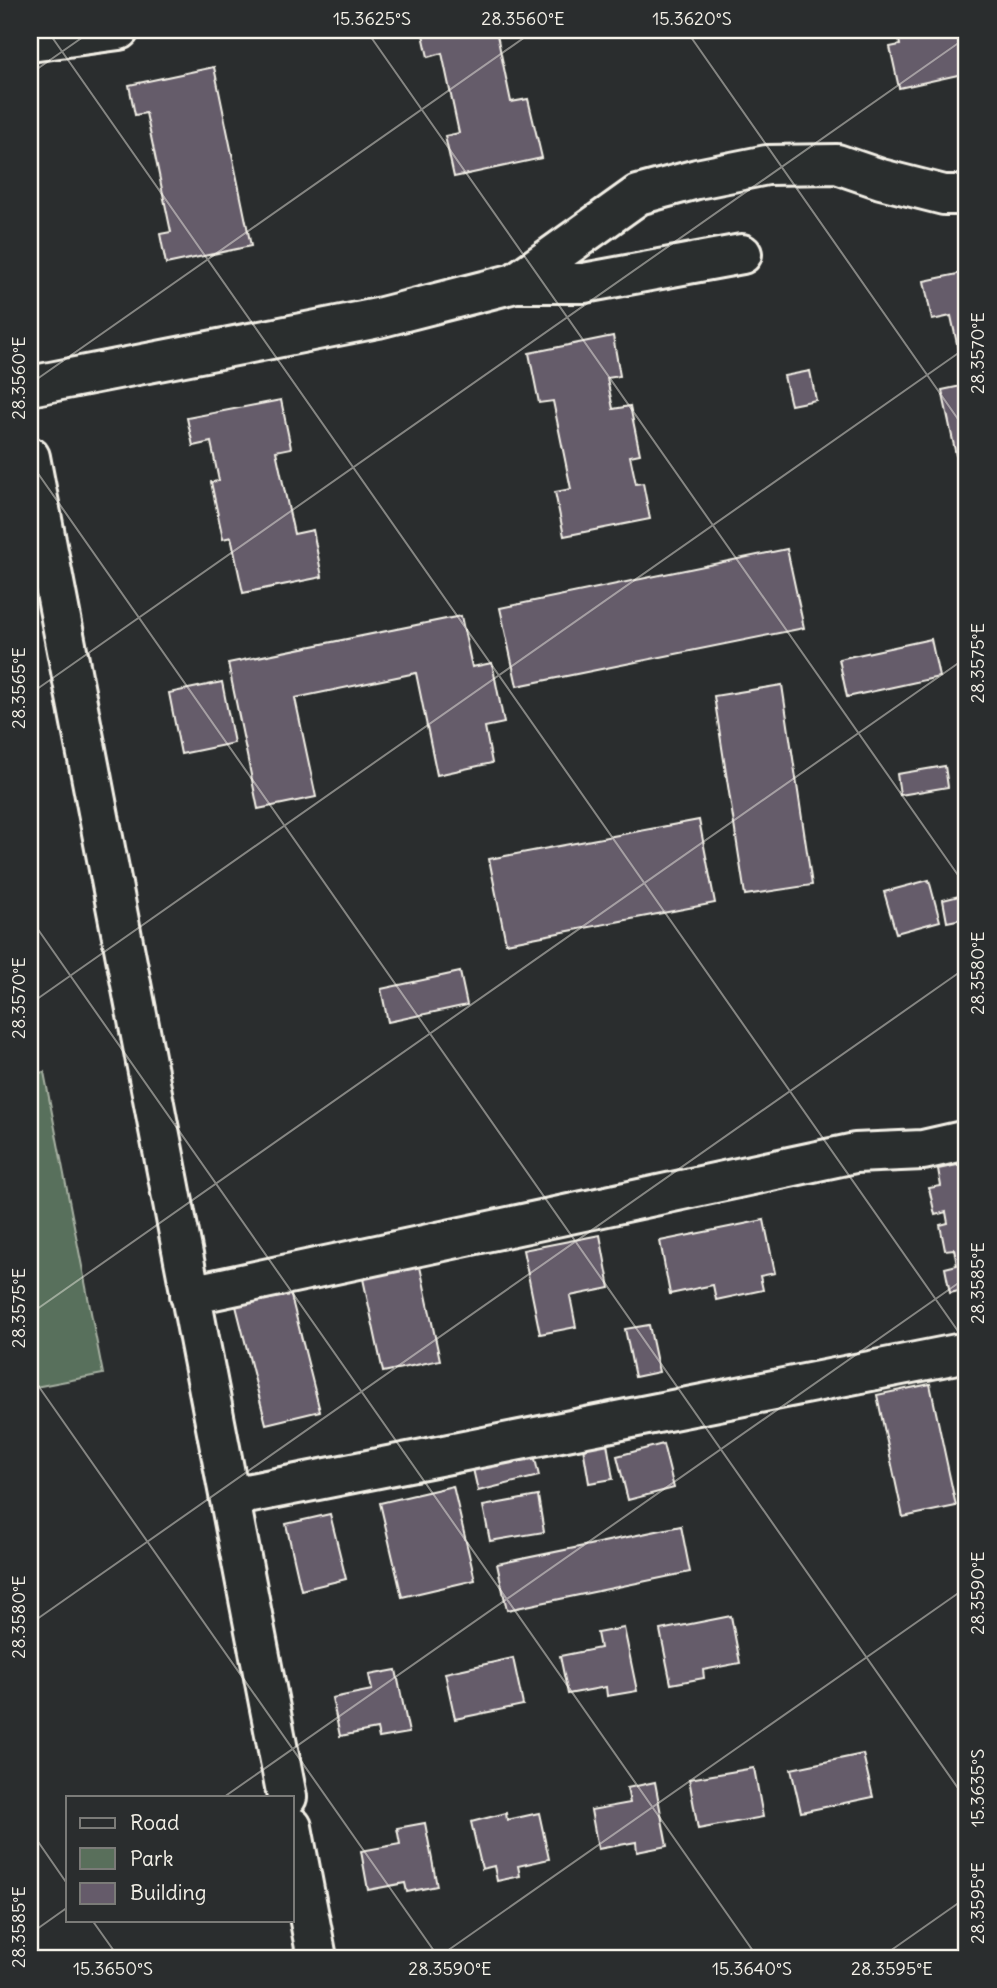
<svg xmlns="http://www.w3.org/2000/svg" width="997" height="1988" font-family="Delius,sans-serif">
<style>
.green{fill:#596f5b;stroke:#a6b0a2;stroke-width:2}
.building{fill:#655b6a;stroke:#f4f1e8;stroke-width:2}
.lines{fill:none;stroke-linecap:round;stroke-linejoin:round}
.minor-casing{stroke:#f4f1e8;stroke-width:44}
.minor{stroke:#2a2d2e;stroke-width:38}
.ticks{fill:none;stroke:#f4f1e8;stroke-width:2;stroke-opacity:0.45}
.neatline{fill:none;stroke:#f4f1e8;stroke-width:2.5}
.ticks-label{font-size:18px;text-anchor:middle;fill:#f4f1e8}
</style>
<rect width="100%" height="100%" fill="#2a2d2e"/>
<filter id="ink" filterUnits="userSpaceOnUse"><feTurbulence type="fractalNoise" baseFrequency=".0143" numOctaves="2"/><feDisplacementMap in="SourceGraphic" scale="14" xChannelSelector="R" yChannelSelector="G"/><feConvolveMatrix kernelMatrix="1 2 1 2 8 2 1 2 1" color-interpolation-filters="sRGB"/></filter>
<g filter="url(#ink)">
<!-- green -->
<path class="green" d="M44,1072L103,1374L30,1388V1075Z"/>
<!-- building -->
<path class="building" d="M422,30H496L511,102L528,99L542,158L454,177L445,136L459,133L442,53L428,57Z
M897,30H950L951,36L967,32V73L899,88L890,47L900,45Z
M214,67L251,246L166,264L160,234L171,232L146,113L135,115L129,85Z
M967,272V452L956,455L942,390L966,385L951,316L932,320L924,281Z
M613,336L620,376L607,378L613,409L630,406L640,454L630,456L636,484L643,483L650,519L564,536L555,492L571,489L553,401L539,403L529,353Z
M810,371L816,400L791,405L784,376Z
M281,400L291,448L276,451L294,534L313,530L322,577L243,593L231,537L223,539L211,482L219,481L211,442L193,446L187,418Z
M787,549L804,628L517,686L500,608Z
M461,616L472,667L492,663L504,723L485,727L492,763L437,775L416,673L295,698L316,797L258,809L228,663Z
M931,639L939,677L847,697L839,659Z
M222,682L234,743L181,754L169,693Z
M782,685L812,885L745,895L714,696Z
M945,766L948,787L900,795L897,774Z
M699,820L715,903L506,943L489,859Z
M929,880L940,921L896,933L884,892Z
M967,894V918L947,922L943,900Z
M460,972L467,1005L388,1022L381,989Z
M967,1163V1289L950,1293L945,1268L957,1265L954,1249L945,1250L940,1225L948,1223L946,1212L935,1215L929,1188L941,1186L938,1169Z
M764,1220L775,1273L760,1276L763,1290L716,1300L713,1285L670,1294L660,1241Z
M600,1235L610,1288L570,1296L576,1327L540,1334L523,1250Z
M419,1262L440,1360L383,1372L362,1274Z
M289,1288L320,1411L266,1424L235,1302Z
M649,1325L659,1372L635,1377L625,1329Z
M930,1384L956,1506L903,1517L877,1395Z
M605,1431L613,1479L589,1483L581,1435Z
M663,1444L674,1488L628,1500L617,1456Z
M532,1446L539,1476L478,1491L471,1460Z
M453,1486L475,1580L402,1597L380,1503Z
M538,1496L544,1532L490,1541L483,1506Z
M330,1514L346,1579L301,1590L286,1524Z
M681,1526L690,1572L507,1610L497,1564Z
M731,1616L740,1663L703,1670L704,1678L671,1684L660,1630Z
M624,1628L637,1691L607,1696L606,1687L568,1694L560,1656L600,1648L597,1633Z
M513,1658L523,1705L455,1719L445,1673Z
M396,1670L409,1733L379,1738L377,1729L340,1736L332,1698L372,1690L369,1675Z
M863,1754L873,1797L801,1812L791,1769Z
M754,1768L763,1817L698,1829L689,1779Z
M655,1782L667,1846L637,1852L636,1842L598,1849L591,1810L630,1803L627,1788Z
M506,1813L507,1820L539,1813L549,1859L518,1866L520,1876L497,1881L494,1866L482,1869L471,1822Z
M425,1823L437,1886L407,1892L405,1883L368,1890L361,1851L400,1844L397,1828Z"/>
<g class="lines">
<defs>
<path id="minor" d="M30,42L119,30
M515,283H584L742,254
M30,386L378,318L515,283L638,195L697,179L767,165L837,164L881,179L944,195H967
M30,457L287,1797
M190,1295L855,1153L923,1150L967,1140
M231,1497L967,1352
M292,1827L317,1958"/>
</defs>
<!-- minor casing -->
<use href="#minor" class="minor-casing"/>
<!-- minor -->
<use href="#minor" class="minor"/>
</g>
</g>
<!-- ticks -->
<path class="ticks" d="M47,30L967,1344M366,30L967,888M686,30L967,432M30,74L93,30M30,384L535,30M30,462L967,1801M30,694L967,37M30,918L758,1958M30,1004L967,347M30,1314L967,657M30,1374L439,1958M30,1624L967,967M224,1797L967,1277M30,1830L68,1885M92,1920L119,1958M30,1934L68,1907M437,1958L967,1587M880,1958L967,1897"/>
<!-- margin -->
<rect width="997" height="1988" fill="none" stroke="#2a2d2e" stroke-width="77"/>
<!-- legend -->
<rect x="66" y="1796" width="228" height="126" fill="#2a2d2e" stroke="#7b7b78" stroke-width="2"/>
<rect x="80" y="1818" width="35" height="10" fill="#2a2d2e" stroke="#7b7b78" stroke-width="2"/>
<text x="130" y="1830" font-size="21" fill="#f4f1e8">Road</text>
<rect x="80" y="1848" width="35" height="21" fill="#596f5b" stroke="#7b7b78" stroke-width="2"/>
<text x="130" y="1866" font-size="21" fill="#f4f1e8">Park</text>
<rect x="80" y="1883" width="35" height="21" fill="#655b6a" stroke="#7b7b78" stroke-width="2"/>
<text x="130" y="1900" font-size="21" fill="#f4f1e8">Building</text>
<rect x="38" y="38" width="920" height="1912" class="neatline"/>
<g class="ticks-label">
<text x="372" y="25">15.3625°S</text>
<text x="523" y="25">28.3560°E</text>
<text x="692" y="25">15.3620°S</text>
<text transform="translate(978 353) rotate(-90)" y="6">28.3570°E</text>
<text transform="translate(19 378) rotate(-90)" y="6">28.3560°E</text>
<text transform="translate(978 663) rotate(-90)" y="6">28.3575°E</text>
<text transform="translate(19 688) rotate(-90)" y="6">28.3565°E</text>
<text transform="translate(978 973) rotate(-90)" y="6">28.3580°E</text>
<text transform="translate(19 998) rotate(-90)" y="6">28.3570°E</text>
<text transform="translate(978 1283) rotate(-90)" y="6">28.3585°E</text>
<text transform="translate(19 1308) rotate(-90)" y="6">28.3575°E</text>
<text transform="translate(978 1593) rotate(-90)" y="6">28.3590°E</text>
<text transform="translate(19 1617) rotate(-90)" y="6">28.3580°E</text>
<text transform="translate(978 1788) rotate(-90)" y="6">15.3635°S</text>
<text transform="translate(978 1903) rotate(-90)" y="6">28.3595°E</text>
<text transform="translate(19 1927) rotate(-90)" y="6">28.3585°E</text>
<text x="113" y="1975">15.3650°S</text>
<text x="450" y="1975">28.3590°E</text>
<text x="752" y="1975">15.3640°S</text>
<text x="892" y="1975">28.3595°E</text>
</g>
</svg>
